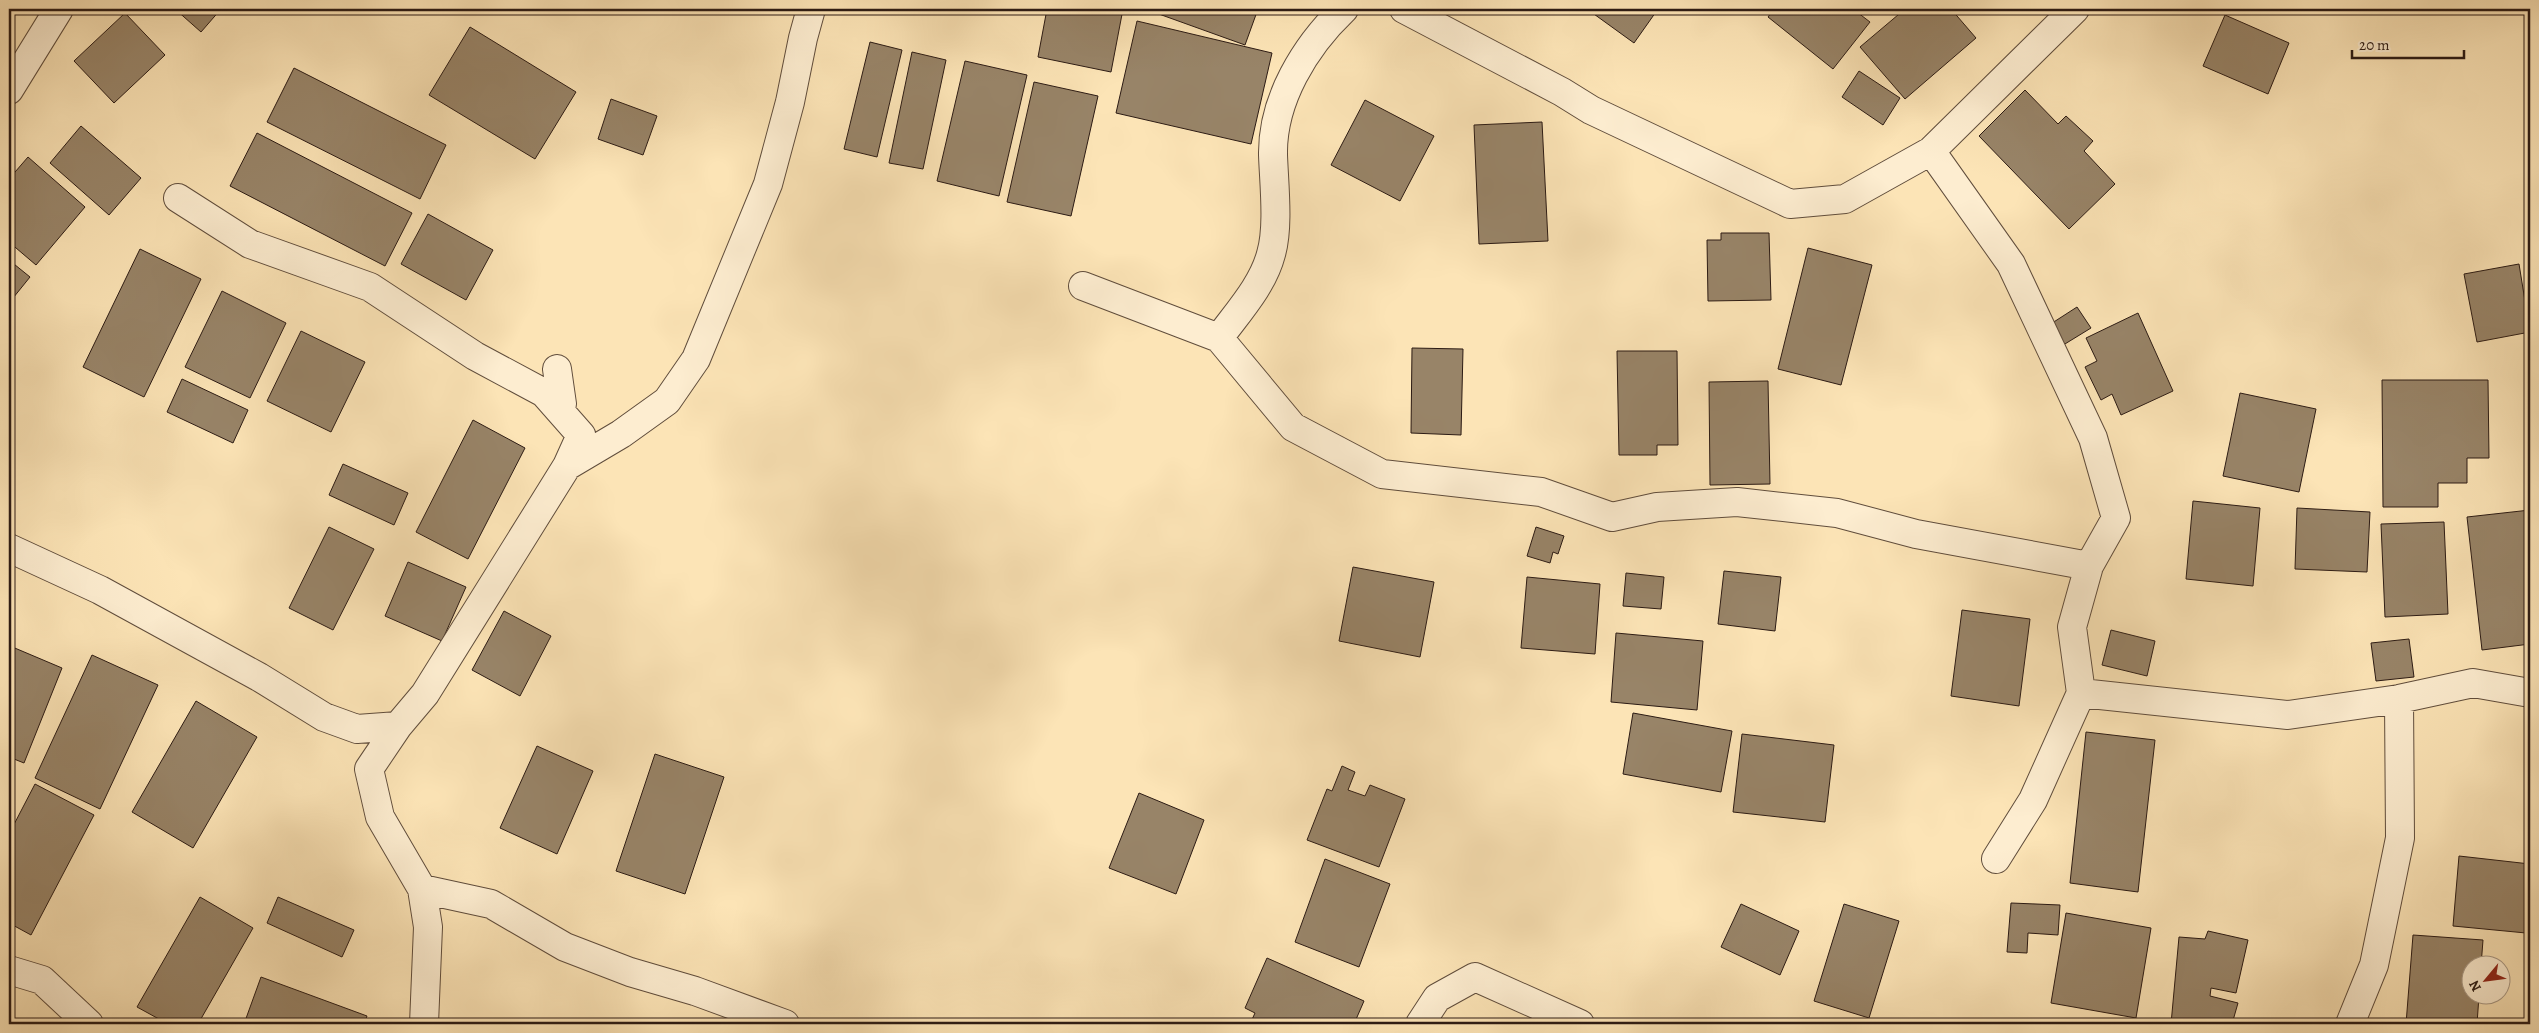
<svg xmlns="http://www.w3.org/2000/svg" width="2539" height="1033" font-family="Alegreya,serif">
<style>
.building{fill:#988468;stroke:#2c1b14}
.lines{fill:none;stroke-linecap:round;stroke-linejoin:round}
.minor-casing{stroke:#604d3c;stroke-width:30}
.minor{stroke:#fdedd0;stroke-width:28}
</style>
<rect width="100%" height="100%" fill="#fce4b6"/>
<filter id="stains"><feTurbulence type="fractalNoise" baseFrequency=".004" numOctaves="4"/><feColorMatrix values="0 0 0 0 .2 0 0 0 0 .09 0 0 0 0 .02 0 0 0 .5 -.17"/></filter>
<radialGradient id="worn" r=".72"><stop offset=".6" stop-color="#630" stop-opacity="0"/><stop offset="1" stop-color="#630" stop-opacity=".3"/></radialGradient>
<!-- building -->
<path class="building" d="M175,9H221L201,32Z
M1047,9H1123L1111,72L1038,57Z
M1145,9H1258L1245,45Z
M1587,9H1658L1634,43Z
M1774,9H1853L1870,22L1833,69L1768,17Z
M1905,9H1951L1976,38L1905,99L1860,47Z
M125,13L165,55L114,103L74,61Z
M2225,15L2289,43L2268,94L2203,66Z
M1137,21L1272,53L1251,144L1116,113Z
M470,27L576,92L535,159L429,95Z
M870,42L902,50L877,157L844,149Z
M912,52L946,60L923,169L889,163Z
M965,61L1027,75L999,196L937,181Z
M294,68L446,145L420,199L267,122Z
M1859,71L1900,98L1883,125L1842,97Z
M1034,82L1098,96L1071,216L1007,202Z
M2025,90L2058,124L2066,116L2093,141L2084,151L2115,184L2069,229L1979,136Z
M611,99L657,116L643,155L598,139Z
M1365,100L1434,136L1400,201L1331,165Z
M1542,122L1548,241L1479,244L1474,125Z
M81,126L141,178L109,215L50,163Z
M257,133L412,213L385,266L230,186Z
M28,157L85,207L36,265L9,242V179Z
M428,214L493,250L466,300L401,264Z
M1721,233H1769L1771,300L1708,301L1707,240H1721Z
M1808,248L1872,265L1841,385L1778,369Z
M140,249L201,279L144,397L83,367Z
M9,260L30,277L9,303Z
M2519,264L2530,332L2477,342L2464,274Z
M222,291L286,323L250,398L185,367Z
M2077,307L2091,328L2060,347L2046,327Z
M2138,313L2173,391L2121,415L2112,394L2101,400L2085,367L2097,361L2086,338Z
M301,331L365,362L331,432L267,401Z
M1412,348L1463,349L1461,435L1411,433Z
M1617,351H1677L1678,445H1657V455H1619Z
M182,379L248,410L233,443L167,412Z
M2382,380H2488L2489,458H2467V483H2438V507H2383Z
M1768,381L1770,484L1710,485L1709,382Z
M2240,393L2316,409L2299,492L2223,476Z
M473,420L525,448L468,559L416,532Z
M343,464L408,493L394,525L329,495Z
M2193,501L2260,508L2253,586L2186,579Z
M2297,508L2370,512L2367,572L2295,569Z
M2530,510V644L2482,650L2467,517Z
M2444,522L2448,614L2385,617L2381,524Z
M329,527L374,549L333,630L289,608Z
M1536,527L1564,536L1558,554L1553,552L1550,563L1527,556Z
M408,562L466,587L442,641L385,616Z
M1353,567L1434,582L1420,657L1339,641Z
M1724,571L1781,577L1775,631L1718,624Z
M1626,573L1664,577L1661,609L1623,606Z
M1527,577L1600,584L1595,654L1521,648Z
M1962,610L2030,619L2019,706L1951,696Z
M504,611L551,636L520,696L472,670Z
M2111,630L2155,641L2147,676L2102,665Z
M1616,633L1703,641L1697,710L1611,702Z
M2409,639L2414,677L2376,681L2371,643Z
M10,646L62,668L24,763L9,757Z
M92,655L158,685L100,809L35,778Z
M196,701L257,737L193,848L132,812Z
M1633,713L1732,731L1721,792L1623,774Z
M2086,732L2155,740L2138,892L2070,883Z
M1742,734L1834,745L1825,822L1733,812Z
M537,746L593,771L557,854L500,828Z
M655,754L724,777L685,894L616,871Z
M1342,766L1355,772L1348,790L1365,796L1370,785L1405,799L1379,867L1307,840L1327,789L1332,791Z
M35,784L94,815L31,935L9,923V834Z
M1139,793L1204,820L1176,894L1109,868Z
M2459,856L2530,864L2526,933L2453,926Z
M1325,859L1390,884L1359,967L1295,942Z
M200,897L253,928L198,1024H168L137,1007Z
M278,897L354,930L342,957L267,923Z
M2011,903L2060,905L2058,935L2028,933L2027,953L2007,952Z
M1741,904L1799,931L1780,975L1721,947Z
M1844,904L1899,921L1869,1018L1814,1001Z
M2066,913L2151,928L2136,1018L2051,1003Z
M2208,931L2248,940L2236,993L2211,988L2210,996L2238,1003L2232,1024H2171L2179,937L2205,939Z
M2413,935L2483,940L2481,966H2472V996H2479L2477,1024H2406Z
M1267,958L1364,1001L1354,1024H1250L1255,1013L1245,1008Z
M261,977L367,1016L364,1024H244Z"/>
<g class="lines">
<defs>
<path id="minor" d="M1404,9L1562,92L1591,110L1790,204L1845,199L1931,151L2075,9
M9,90L59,9
M1931,151L2011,264L2093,438L2116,518L2089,566L2072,627L2081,693L2288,715L2399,699L2473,683L2530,693
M178,198L250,244L370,287L475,356L544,393L581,435L567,466L425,694L398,726L369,769L380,817L422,889L428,927L424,1024
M1083,286L1219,338C1238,312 1263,285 1271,254C1279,227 1274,184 1273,155C1272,100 1305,46 1344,9
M1219,338L1293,427L1382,474L1541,492L1612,517L1657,507L1737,502L1837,513L1916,534L2089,566
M550,397L562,404L557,369
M567,466L621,434L667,401L696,359L768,184L790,102L803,38L811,9
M9,548L100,590L259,677L324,717L357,729L398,726
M1996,859L2033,800L2081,693
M422,889L491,904L565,947L630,972L695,991L785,1024
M9,970L42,980L89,1024
M1420,1024L1437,998L1475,977L1580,1024
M2350,1024L2374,965L2400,838L2399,699"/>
</defs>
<!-- minor casing -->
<use href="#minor" class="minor-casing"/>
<!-- minor -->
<use href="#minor" class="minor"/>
</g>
<!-- margin -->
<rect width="2539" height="1033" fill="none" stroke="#fce4b6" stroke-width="30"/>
<rect x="10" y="10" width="2519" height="1013" fill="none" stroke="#2c1b14" stroke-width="2.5"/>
<rect x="15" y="15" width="2509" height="1003" fill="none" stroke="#2c1b14"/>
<!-- north arrow -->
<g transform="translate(2486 980) rotate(241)"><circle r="24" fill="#fdedd0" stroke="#a99985"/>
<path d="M0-4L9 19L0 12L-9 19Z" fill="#8f2418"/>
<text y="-8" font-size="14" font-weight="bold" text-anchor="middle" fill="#2c1b14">N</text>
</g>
<!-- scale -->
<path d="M2352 50v8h112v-8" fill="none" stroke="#2c1b14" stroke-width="2.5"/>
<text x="2359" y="50" font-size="15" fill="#2c1b14" stroke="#fdedd0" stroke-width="4" paint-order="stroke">20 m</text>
<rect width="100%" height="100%" filter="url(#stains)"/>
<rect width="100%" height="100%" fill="url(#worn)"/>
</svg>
